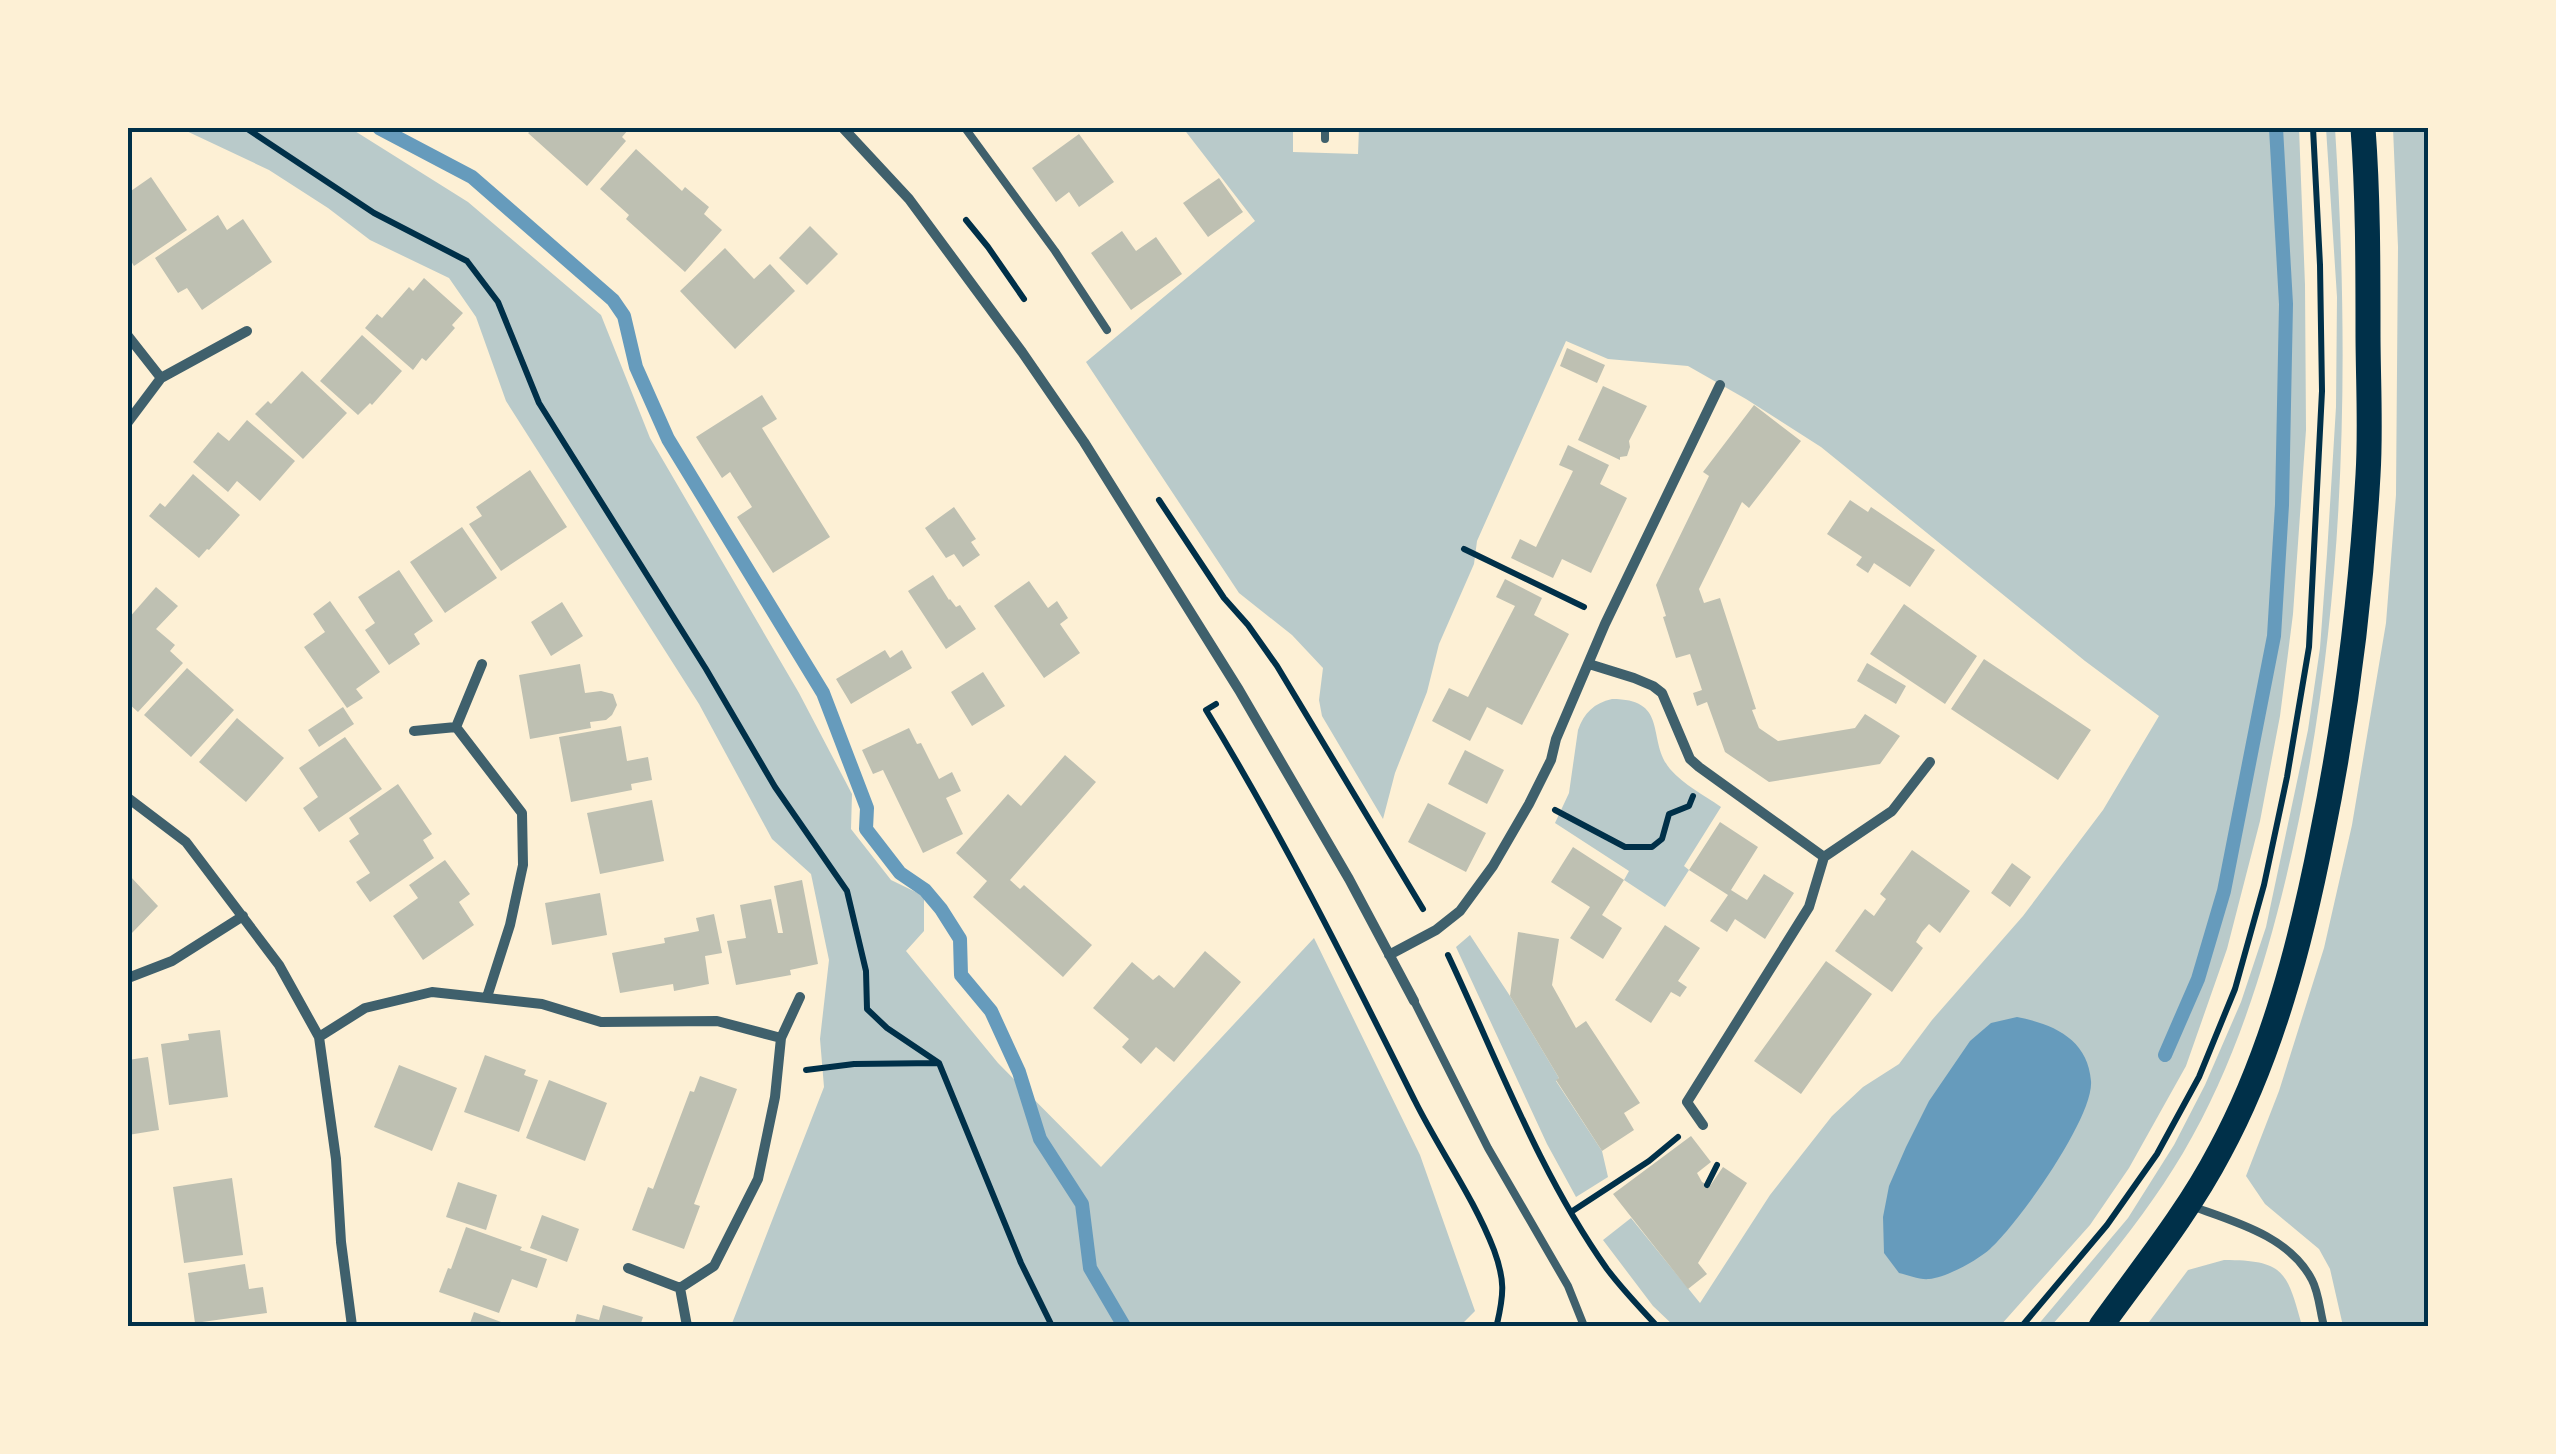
<svg xmlns="http://www.w3.org/2000/svg" width="2556" height="1454" font-family="'Golos Text',sans-serif">
<style>
.green{fill:#b9caca}
.water{fill:#669bbc}
.lines{fill:none;stroke-linecap:round;stroke-linejoin:round}
.stream{stroke:#669bbc;stroke-width:14}
.building{fill:#bec0b2}
.path{stroke:#003049;stroke-width:6}
.service{stroke:#3f606c;stroke-width:8}
.minor{stroke:#3f606c;stroke-width:10}
.primary{stroke:#003049;stroke-width:25}
.neatline{fill:none;stroke:#003049;stroke-width:4}
</style>
<rect width="100%" height="100%" fill="#fdf0d5"/>
<!-- green -->
<path class="green" d="M180,128H350L468,202L601,315L650,438L799,693L852,794L851,829L891,880L924,896V931L906,951L998,1063L1101,1167L1314,938L1420,1155L1475,1311L1460,1326H731L824,1087L820,1039L829,960L811,874L772,839L699,704L506,401L476,317L449,278L370,240L328,208L269,170Z
M1183,128H1293V152L1358,154L1359,128H2299L2305,285L2306,430L2293,614L2280,716L2260,821L2227,949L2186,1066L2129,1168L2090,1225L2000,1326H1674L1653,1306L1603,1240L1631,1218L1700,1303L1770,1195L1832,1116L1863,1087L1899,1064L1932,1020L2023,916L2103,810L2159,716L2085,661L1821,447L1746,399L1688,366L1608,359L1566,341L1477,541L1474,564L1439,644L1427,692L1395,773L1383,819L1322,716L1319,700L1323,668L1292,635L1239,593L1086,362L1255,221Z
M2326,128H2335C2351,379 2345,632 2286,878C2263,973 2233,1068 2183,1153C2146,1215 2099,1272 2051,1326H2037L2128,1218L2174,1145L2205,1085L2241,1002L2266,927L2308,730L2320,648L2327,554L2336,407L2337,297Z
M2393,128H2428V1326H2343L2330,1269L2319,1249L2265,1204L2246,1176L2279,1091L2324,948L2352,825L2386,623L2396,495L2398,247Z
M1612,699C1670,699 1646,740 1670,769C1684,785 1704,795 1721,807L1684,866L1689,870L1665,907L1624,880L1629,871L1555,823L1569,793L1578,730C1584,713 1594,703 1612,699Z
M1470,935L1510,996L1559,1078L1556,1081L1602,1151L1608,1177L1576,1197L1547,1144L1456,947Z
M2224,1260C2285,1260 2287,1272 2302,1326H2146L2188,1270Z"/>
<!-- water -->
<path class="water" d="M2017,1017C2053,1024 2088,1039 2091,1081C2094,1117 2018,1224 1990,1249C1978,1260 1945,1278 1929,1279C1920,1280 1908,1275 1899,1273L1884,1253L1883,1217L1889,1186L1906,1147L1929,1101L1970,1041L1991,1023Z"/>
<g class="lines">
<!-- stream -->
<path class="stream" d="M379,128L472,177L613,300L624,316L636,367L668,439L823,693L867,808L866,829L900,873L925,890L941,909L960,939L961,975L991,1011L1019,1072L1040,1139L1082,1204L1090,1268L1124,1326
M2165,1055L2198,979L2224,891L2274,636L2282,505L2286,304L2276,128"/>
</g>
<!-- building -->
<path class="building" d="M534,128H625L628,130L622,137L626,141L587,186L528,133Z
M1079,134L1114,182L1079,207L1069,192L1056,202L1032,168Z
M636,149L682,191L685,187L709,207L704,214L722,230L685,272L626,219L629,215L600,189Z
M151,177L187,230L134,266L128,256V193Z
M1219,178L1243,212L1208,237L1183,203Z
M218,215L227,230L243,219L272,262L202,310L187,288L178,293L155,258Z
M810,226L838,254L807,285L779,258Z
M1122,231L1136,251L1156,237L1182,274L1131,310L1091,253Z
M725,248L754,279L770,264L795,291L735,349L680,291Z
M424,278L463,313L452,325L455,328L426,361L422,358L413,370L365,328L377,314L382,318L409,287L413,291Z
M362,335L402,371L372,405L370,403L358,415L320,381Z
M1567,348L1605,365L1597,383L1560,366Z
M302,371L347,413L303,459L255,414L268,401L271,404Z
M1603,386L1647,406L1629,441L1630,447L1627,456L1620,457V460L1578,440Z
M762,395L777,419L762,428L830,537L773,573L737,517L752,507L730,472L722,478L696,437Z
M1754,405L1801,441L1749,508L1742,502L1699,589L1704,603L1720,598L1756,709L1752,710L1759,728L1778,741L1855,728L1865,714L1900,736L1880,764L1769,782L1725,752L1707,702L1697,706L1693,693L1702,690L1690,654L1676,658L1663,617L1666,616L1656,585L1709,476L1703,472Z
M247,420L295,461L260,501L237,481L228,492L193,462L218,432L229,441Z
M1568,445L1609,465L1600,484L1627,498L1591,573L1562,559L1553,578L1511,558L1520,539L1536,547L1573,471L1559,465Z
M530,470L567,527L501,571L469,524L482,516L476,507Z
M193,474L240,515L209,550L207,549L199,558L149,516L160,503L165,507Z
M1850,500L1868,512L1871,507L1935,550L1910,587L1874,563L1868,573L1856,565L1862,557L1827,534Z
M954,507L976,539L971,542L980,555L963,567L954,554L946,558L925,528Z
M462,527L497,578L445,613L410,562Z
M399,570L433,621L414,634L420,644L389,665L365,630L375,623L358,597Z
M933,575L949,600L950,599L956,607L960,605L976,629L946,649L908,591Z
M1505,579L1542,598L1534,615L1569,634L1522,725L1487,707L1470,741L1432,721L1449,688L1468,697L1515,606L1496,597Z
M1029,581L1048,608L1057,601L1068,618L1060,624L1080,653L1044,678L994,606Z
M156,587L178,606L156,629L175,645L170,651L183,663L138,712L128,703V619Z
M330,601L380,672L356,689L363,698L347,708L304,647L325,632L313,614Z
M562,602L583,636L551,656L531,622Z
M1904,604L1977,656L1945,704L1870,654Z
M885,650L890,658L902,650L912,668L851,704L836,679Z
M1984,659L2091,730L2058,780L1951,709Z
M1867,663L1906,686L1896,704L1857,681Z
M580,664L585,693L601,691L613,694L617,705L612,715L606,720L590,722L591,728L530,739L519,675Z
M187,668L234,710L191,757L144,715Z
M983,672L1005,706L972,726L951,692Z
M343,707L354,724L319,747L308,730Z
M237,718L284,758L246,802L199,762Z
M621,726L627,761L648,757L652,780L631,784L632,790L571,802L559,737Z
M909,728L917,744L921,743L939,779L952,772L961,791L946,798L963,834L923,853L883,770L873,774L862,750Z
M345,737L382,789L319,832L303,808L318,797L299,768Z
M1465,750L1504,770L1487,804L1448,784Z
M1065,755L1096,782L1010,880L1020,889L1024,885L1092,945L1063,977L973,897L987,881L956,853L1008,794L1021,806Z
M398,784L432,834L423,840L434,858L370,902L356,882L370,873L349,841L359,834L349,818Z
M652,800L664,861L600,874L587,813Z
M1428,803L1486,833L1466,872L1408,842Z
M1720,822L1758,847L1731,890L1747,900L1764,874L1794,893L1765,939L1735,919L1727,932L1710,921L1728,895L1689,870Z
M1573,847L1624,880L1602,915L1622,928L1603,959L1570,938L1590,907L1551,882Z
M1912,850L1970,891L1940,933L1929,924L1922,932L1916,942L1923,948L1892,992L1835,951L1865,909L1874,916L1886,899L1880,894Z
M445,860L470,894L459,902L474,925L423,960L393,916L418,898L409,885Z
M2012,863L2031,877L2010,907L1991,893Z
M130,876L158,906L131,934L128,930V879Z
M802,880L818,964L790,970L791,975L736,985L727,941L746,938L740,905L771,899L778,933H783L774,886Z
M600,893L607,935L552,945L545,903Z
M714,914L722,953L705,956L709,984L674,991L673,984L620,993L612,953L665,943L664,938L699,931L696,918Z
M1665,925L1700,948L1678,981L1687,987L1680,997L1671,992L1651,1023L1615,1000Z
M1518,932L1559,939L1552,985L1576,1028L1586,1021L1640,1103L1624,1113L1634,1130L1602,1151L1556,1080L1559,1078L1510,996Z
M1205,951L1241,982L1174,1062L1156,1047L1141,1064L1122,1047L1129,1039L1093,1008L1132,962L1153,980L1159,975L1174,988Z
M1826,961L1872,994L1801,1094L1754,1061Z
M220,1030L228,1097L169,1105L161,1044L189,1040L188,1034Z
M485,1055L526,1070L524,1075L538,1080L519,1132L464,1112Z
M148,1057L159,1130L128,1135V1060Z
M399,1065L457,1088L432,1151L374,1127Z
M700,1076L737,1089L694,1204L700,1206L684,1249L632,1230L648,1187L653,1189L690,1091L694,1092Z
M549,1080L607,1103L585,1161L526,1138Z
M1691,1136L1711,1162L1697,1173L1702,1182L1710,1186L1723,1167L1747,1183L1698,1263L1707,1274L1688,1289L1613,1194Z
M232,1178L243,1255L184,1263L173,1187Z
M458,1182L497,1195L486,1230L446,1217Z
M542,1215L579,1229L567,1262L530,1248Z
M466,1227L522,1247L520,1250L547,1259L537,1288L512,1279L499,1313L439,1292L448,1268L451,1269Z
M245,1264L249,1289L263,1287L267,1313L195,1323L188,1273Z
M603,1305L643,1317L640,1326H574L577,1314L599,1320Z
M474,1312L512,1326H469Z"/>
<g class="lines">
<!-- path -->
<path class="path" d="M246,128L374,213L467,261L498,302L539,403L706,669L775,787L847,891L866,971L867,1009L887,1028L939,1063L1021,1263L1052,1326
M966,220L988,247L1024,299
M1159,500L1224,598L1248,625L1277,666L1423,909
M1464,549L1584,607
M1216,704L1206,710C1283,836 1349,969 1415,1101C1440,1151 1474,1198 1494,1250C1505,1280 1504,1294 1497,1324L1494,1326
M1555,810L1625,847H1652L1662,839L1669,814L1689,806L1693,796
M1448,955C1498,1061 1539,1173 1607,1269C1622,1289 1640,1308 1657,1326
M806,1070L854,1064L938,1063
M1707,1185L1717,1165
M1571,1212L1649,1161L1678,1137
M2022,1326L2107,1225L2157,1154L2199,1077L2235,989L2264,885L2287,777L2309,647L2322,391L2320,265L2313,128"/>
<!-- service -->
<path class="service" d="M965,128L1055,251L1107,330
M1325,139V128
M1414,1001L1488,1148L1568,1286L1584,1326
M2194,1207C2236,1222 2290,1237 2312,1280C2319,1293 2320,1312 2324,1326"/>
<!-- minor -->
<path class="minor" d="M843,128L909,199L1022,352L1084,442L1239,690L1349,879L1414,1001
M128,336L161,378L128,422
M161,378L247,331
M1589,664L1634,678L1653,686L1662,693L1690,759L1699,767L1824,857
M456,727L522,813L523,865L510,925L487,997
M414,731L456,727L482,664
M128,798L186,842L279,965L319,1037L336,1159L341,1242L352,1326
M1389,955L1436,930L1460,911L1493,866L1529,804L1551,760L1556,739L1605,624L1720,385
M128,978L172,961L243,916
M319,1037L365,1008L432,992L542,1004L601,1022L717,1021L781,1038L775,1097L758,1179L714,1266L680,1288
M781,1038L800,997
M1703,1125L1687,1102L1809,907L1824,857L1892,811L1930,762
M628,1268L680,1288L687,1326"/>
<!-- primary -->
<path class="primary" d="M2101,1326C2142,1269 2187,1214 2220,1151C2272,1055 2301,942 2322,835C2346,717 2361,596 2368,475C2371,428 2368,379 2368,332C2368,264 2368,195 2363,128"/>
</g>
<!-- border -->
<rect width="2556" height="1454" fill="none" stroke="#fdf0d5" stroke-width="260"/>
<rect x="130" y="130" width="2296" height="1194" class="neatline"/>
</svg>
